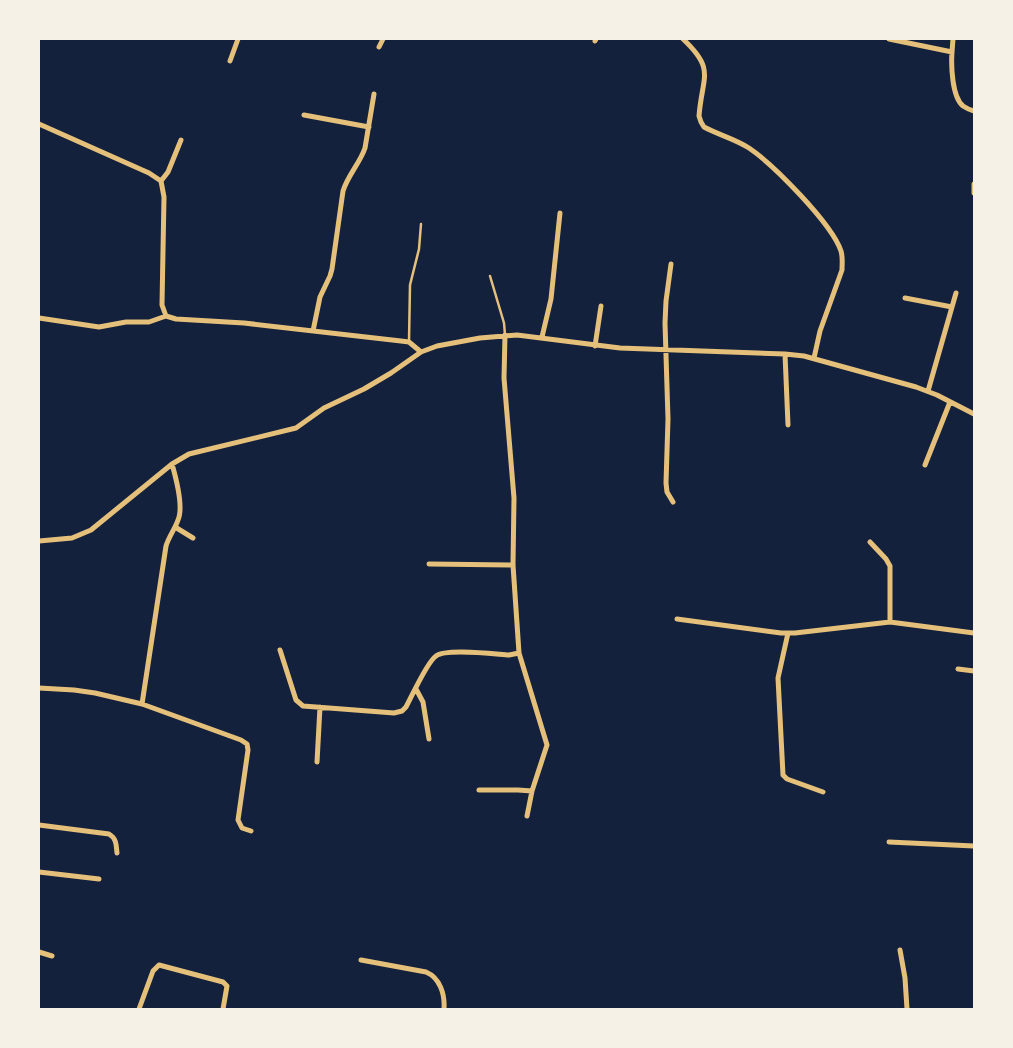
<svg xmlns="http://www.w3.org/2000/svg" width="1013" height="1048" font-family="'Public Sans',sans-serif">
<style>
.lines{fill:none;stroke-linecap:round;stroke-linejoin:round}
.service{stroke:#e5c07b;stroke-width:2.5}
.minor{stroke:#e5c07b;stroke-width:5}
</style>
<rect width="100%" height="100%" fill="#14213d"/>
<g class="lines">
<!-- service -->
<path class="service" d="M490,276L504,323L505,335
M409,341L410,285L419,249L421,224"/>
<!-- minor -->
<path class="minor" d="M683,39C716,70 702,76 699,116L701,122L704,127C719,135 735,139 749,148C774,165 832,224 841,251C843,258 842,263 842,270L820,331L814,358
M889,39L952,52C951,66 952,97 963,106C966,108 970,110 974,111
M595,41L596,39
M379,47L383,39
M952,52L953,39
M230,61L238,39
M304,115L369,127
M39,124L149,173L161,181L164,197L162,305L166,316L176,319L244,323L401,341L409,342L421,352
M161,181L168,172L181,140
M974,184V193
M671,264L666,301L665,323L668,419L666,483L667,492L673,502
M905,298L952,307
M39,318L99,327L126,322H149L166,316
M313,331L320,297L330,276L332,269L343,191C348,175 360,163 365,148L374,94
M505,335L504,378L514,498L513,565L519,653L547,745L532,791L527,816
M542,337L551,299L560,213
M595,346L601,306
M785,354L788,425
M928,391L956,293
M925,465L950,402
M175,527L193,538
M39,541L72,538L91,530L172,464L189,454L296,428L324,408L364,389L391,373L421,352L437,346L480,338L517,335L620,348L785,354L804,356L916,387L937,395L974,414
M870,542L886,559L890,566V622
M429,564L513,565
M677,619L781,633H795L890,622L974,633
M788,633L778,678L783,775L787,779L823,792
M280,650L296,700L303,706L394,713L402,711L406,707C412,696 427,662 436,656C446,648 494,654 509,655L519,653
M958,669L974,671
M39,688L74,690L95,693L142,704L241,740L247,744L248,750L238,820L242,828L251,831
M416,689L423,702L429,739
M142,704L166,546C169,536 175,529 178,520C184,507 176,478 172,464
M317,762L320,707
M479,790H518L532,791
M39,825L109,834C117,839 116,845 117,853
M889,842L974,846
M39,872L99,879
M900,950L905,978L907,1009
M39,952L52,956
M361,960L426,972C440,978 445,994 444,1009
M139,1009L153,971L159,965L223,982L227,986L223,1009"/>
</g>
<!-- border -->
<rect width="1013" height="1048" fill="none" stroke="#f6f1e7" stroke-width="80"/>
</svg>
